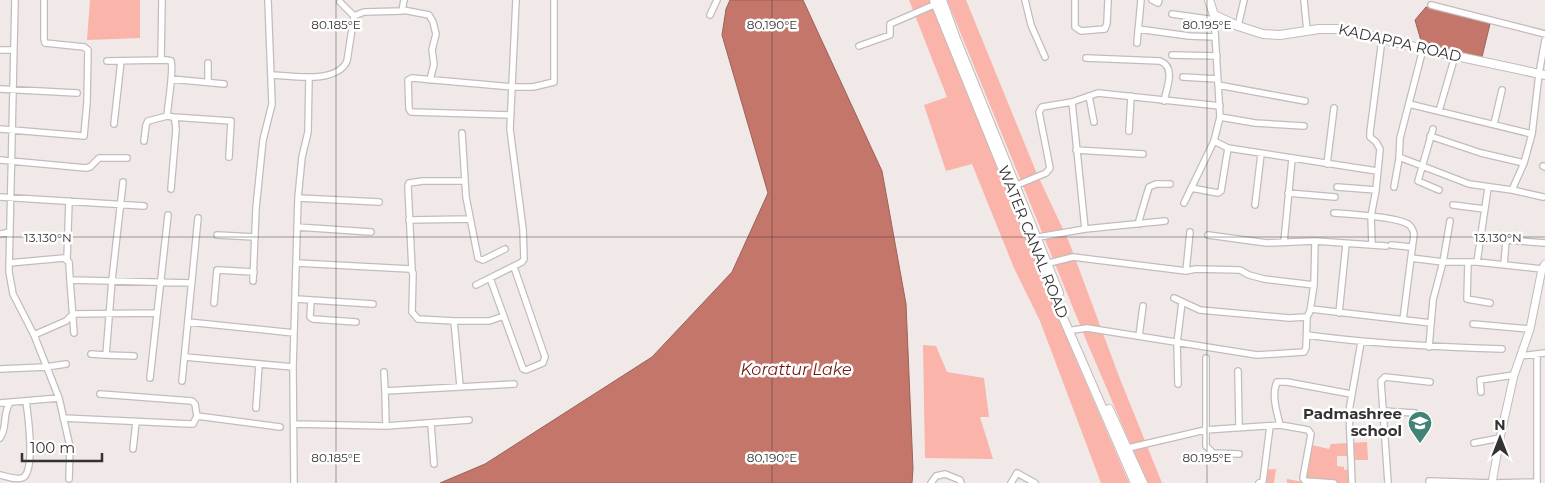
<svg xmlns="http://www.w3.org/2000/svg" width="1545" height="483" font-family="Montserrat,sans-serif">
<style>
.green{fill:#fab4aa}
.water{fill:#c5766b;stroke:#9a625a}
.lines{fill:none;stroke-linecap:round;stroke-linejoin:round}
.minor-casing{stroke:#c2bcbb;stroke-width:8}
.tertiary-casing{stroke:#c2bcbb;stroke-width:9}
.secondary-casing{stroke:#c2bcbb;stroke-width:10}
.minor{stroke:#fff;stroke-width:5.5}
.tertiary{stroke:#fff;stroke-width:7}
.secondary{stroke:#fff;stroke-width:8}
.ticks{fill:none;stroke:#343232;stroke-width:1;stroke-opacity:0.45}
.labels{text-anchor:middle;stroke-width:5;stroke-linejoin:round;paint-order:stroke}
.street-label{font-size:15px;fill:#343232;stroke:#fff}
.poi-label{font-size:15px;font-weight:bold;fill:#343232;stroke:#fff;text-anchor:end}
.water-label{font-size:16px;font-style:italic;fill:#761611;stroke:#fff}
.ticks-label{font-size:12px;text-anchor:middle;fill:#343232;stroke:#fff;stroke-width:5;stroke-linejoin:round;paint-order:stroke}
</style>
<rect width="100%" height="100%" fill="#f0e9e8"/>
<!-- green -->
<path class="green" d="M90,0H140V38L87,40Z
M909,0H930L1060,316L1070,346L1129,483H1101L1040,321L1014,268L972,164L946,171L924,105L947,97Z
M947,0H966L1037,174L1069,242L1120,379L1162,483H1147L1089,347Z
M923,345L936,346L947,372L984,378L989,417H980L993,459L925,458Z
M1367,442L1368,460H1349L1348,456H1337V466L1344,467V470L1349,469L1350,483H1287V479L1304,482L1312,445L1329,449L1331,444Z
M1276,469L1274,483H1260L1263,470Z"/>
<!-- water -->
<path class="water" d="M730,0H803L882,171L906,304L913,469L912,483H440L485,464L652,357L732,272L768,193L722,35L726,9Z
M1426,7L1490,24L1482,57L1422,44L1415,20Z"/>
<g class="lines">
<defs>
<path id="minor" d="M15,0L9,272L13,294L34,335L59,398L70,447L69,479
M1025,0L1031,25L1045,57
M1075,0V27L1081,31L1105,29L1107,23L1108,0
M1152,0L1158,3L1159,0
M1304,0L1307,31
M340,2L354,16
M1431,5L1545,34
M403,10L429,15L433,22L436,34L432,50L434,64L430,80
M1172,14L1215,20
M710,15L717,0
M1238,26L1244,0
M1138,29L1189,36L1215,37
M1137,43L1141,0
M859,46L890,35V24L936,4
M0,50H14
M1172,55L1217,56
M1086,58L1160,61C1176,67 1167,87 1164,101
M161,60L162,0
M107,61L167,60L171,61C174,68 168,105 167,116L173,117L175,120L176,129L171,189
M272,75C293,76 337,84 347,61L354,16L364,12L402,11L404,0
M1183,77L1217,79
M171,79L224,84
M208,82V63
M1218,85L1305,101
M0,89L77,93
M1089,96L1094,122
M1072,102L1085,229
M1409,104L1532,134
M1439,111L1455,56
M511,115L411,112L409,109L408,80L412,78L512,87H533L554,82V0
M173,117L231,121L229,157
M1220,117L1255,123L1304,126
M114,124L121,61
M1494,124L1502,90
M0,129L84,136L87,102L88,50L84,47L45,43L44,39V0
M1433,129L1418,181L1439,190
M1129,131L1131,96
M462,133L466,197L478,258L483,260L505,249
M1430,136L1481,153L1524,163
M144,141L146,125L148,121L167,116
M1214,141L1228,148L1377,171
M1076,150L1143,154
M1399,157L1469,184L1512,190L1543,197
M0,160L86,168L90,167L99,158H127
M1327,164L1334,108
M1543,166L1545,167
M1012,187L1046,173L1050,168L1039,112L1042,107L1072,102L1098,93L1220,106
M1337,187L1376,190
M1394,187L1399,159L1400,138L1423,49
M1191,188L1218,193L1221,191L1228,148
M1512,190L1524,163L1532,134L1539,74L1545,40
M1288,193L1335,197
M0,197L144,206
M298,198L379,202
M1184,203L1214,141L1220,117L1214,15
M1255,205L1261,154
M1453,205L1484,209
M1334,213C1350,214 1396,217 1408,224C1411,226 1413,230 1414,234L1403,320
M409,220L470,219
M1138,224L1149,187L1156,184H1170
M297,227L371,232
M0,234L10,232
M217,235L255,237
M1208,235L1267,243L1315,241L1386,246
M1033,238L1085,229L1165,221
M1284,242L1292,159
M1372,245L1371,216L1376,190L1380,149L1376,142L1370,137V132L1382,39
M1391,245L1411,247
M1411,258L1443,262H1477L1542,269
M67,259L69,201
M1468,262L1467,299L1490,303
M1477,262L1488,188
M9,263L64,258L69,262L70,280L192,283
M297,263L410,269L413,273L412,312L418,319L454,321
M1045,264L1073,257L1186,271L1196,269L1240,270L1249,275L1264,279L1314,285
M1504,265L1506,240L1545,243
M412,270L408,186L409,183L423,181H464
M1186,271L1190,232
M490,278L523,369L526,370L543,363L545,357L514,267
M70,280L74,333
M253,281L256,208L263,140L272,104L268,0
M476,285L522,262L524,259L523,229L510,129L516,0
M1174,298L1200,310L1289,318L1307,317
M296,299L373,304
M311,300L310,317L313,319L356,322
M214,303L217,270L254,272
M1311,309L1431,323
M1339,313L1346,244
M188,322L294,333
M1473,324L1530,329
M1073,330L1087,328L1257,355L1304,352L1306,348L1307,317L1310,311L1314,285L1315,241
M34,335L66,321L73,314L157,313
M1307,335C1372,344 1436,347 1502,349
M1139,336L1143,306
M1429,347L1433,300L1443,262L1450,221
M91,354L106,355L112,280L123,182
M106,355L134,356
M1520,356L1545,353
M185,357L293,367
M1206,358V446L1213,453L1239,454
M0,369L46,367L66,364
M1238,371L1239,427
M384,372L385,391
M150,378L168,215
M182,381L198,218
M1178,384L1177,343L1182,302
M460,386L454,321H489L504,316
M1481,392L1480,380L1514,375
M0,403L59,398
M256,408L259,365
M1383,411L1415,413
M197,416L280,427
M63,418L190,424H193L197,416L195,404L192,401L100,394
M295,424L386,426L469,420
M431,424L434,464
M1280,425C1277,412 1271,395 1277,382H1287L1351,394
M386,426L385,391L514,384
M0,438C8,427 2,413 10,403
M1474,443L1500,438
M133,449L136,422
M1124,449L1205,430L1280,425L1303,429L1308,430L1311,434L1303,478L1305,481L1334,483
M0,475C6,476 18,481 24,477C35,467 28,415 26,401
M1429,481L1492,483L1537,482V354
M294,483L293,367L298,198L302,157L308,132L309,77
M931,483L936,476L945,474L960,480L961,483
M1011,483L1017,473L1035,483
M1259,483L1263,481L1270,426
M1352,483L1349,411L1361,342
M1388,483L1381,381L1385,377L1430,382"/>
<path id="tertiary" d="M1492,483L1500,438L1514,375L1530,329L1542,269L1545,264"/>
<path id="secondary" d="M934,0L1064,320L1135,483
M942,0L956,39L1059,293
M1209,0L1214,15L1238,26L1263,34L1280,35L1319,29H1343L1423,49L1545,75
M1109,409L1143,483"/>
</defs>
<!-- minor casing -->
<use href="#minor" class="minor-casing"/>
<!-- tertiary casing -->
<use href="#tertiary" class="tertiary-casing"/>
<!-- secondary casing -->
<use href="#secondary" class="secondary-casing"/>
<!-- minor -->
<use href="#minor" class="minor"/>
<!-- tertiary -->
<use href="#tertiary" class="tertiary"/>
<!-- secondary -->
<use href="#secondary" class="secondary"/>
</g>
<!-- ticks -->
<path class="ticks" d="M336,0V483M772,0V483M1207,0V483M0,237H1545"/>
<!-- icons -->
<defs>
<symbol id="school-pin" viewBox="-11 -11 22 30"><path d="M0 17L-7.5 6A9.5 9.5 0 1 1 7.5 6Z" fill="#418476" stroke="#fff"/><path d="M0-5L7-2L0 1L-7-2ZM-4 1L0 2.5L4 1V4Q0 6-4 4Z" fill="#fff"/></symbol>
</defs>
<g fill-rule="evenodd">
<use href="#school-pin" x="1406" y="409" width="28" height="38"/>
</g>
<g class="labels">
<!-- street labels -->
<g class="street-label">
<text transform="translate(1400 43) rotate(13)" y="5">KADAPPA ROAD</text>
<text transform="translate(1033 242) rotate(68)" y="5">WATER CANAL ROAD</text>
</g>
<!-- poi labels -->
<g class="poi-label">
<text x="1402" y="419">Padmashree<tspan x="1402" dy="17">school</tspan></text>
</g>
<!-- water labels -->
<g class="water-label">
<text x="796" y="375">Korattur Lake</text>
</g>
</g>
<g class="ticks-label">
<text x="336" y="29">80.185°E</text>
<text x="772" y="29">80.190°E</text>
<text x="1207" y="29">80.195°E</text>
<text x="48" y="242">13.130°N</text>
<text x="1498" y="242">13.130°N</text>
<text x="336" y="462">80.185°E</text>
<text x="772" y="462">80.190°E</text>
<text x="1207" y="462">80.195°E</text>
</g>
<!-- north arrow -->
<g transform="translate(1500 438)" stroke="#ffffff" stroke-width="4" paint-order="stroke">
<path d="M0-4L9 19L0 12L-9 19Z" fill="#343232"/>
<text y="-8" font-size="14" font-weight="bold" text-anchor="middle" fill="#343232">N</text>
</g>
<!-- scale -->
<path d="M22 453v8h80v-8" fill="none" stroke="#343232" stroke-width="2.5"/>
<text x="30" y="453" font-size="15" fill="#343232" stroke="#ffffff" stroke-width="4" paint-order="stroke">100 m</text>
</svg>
